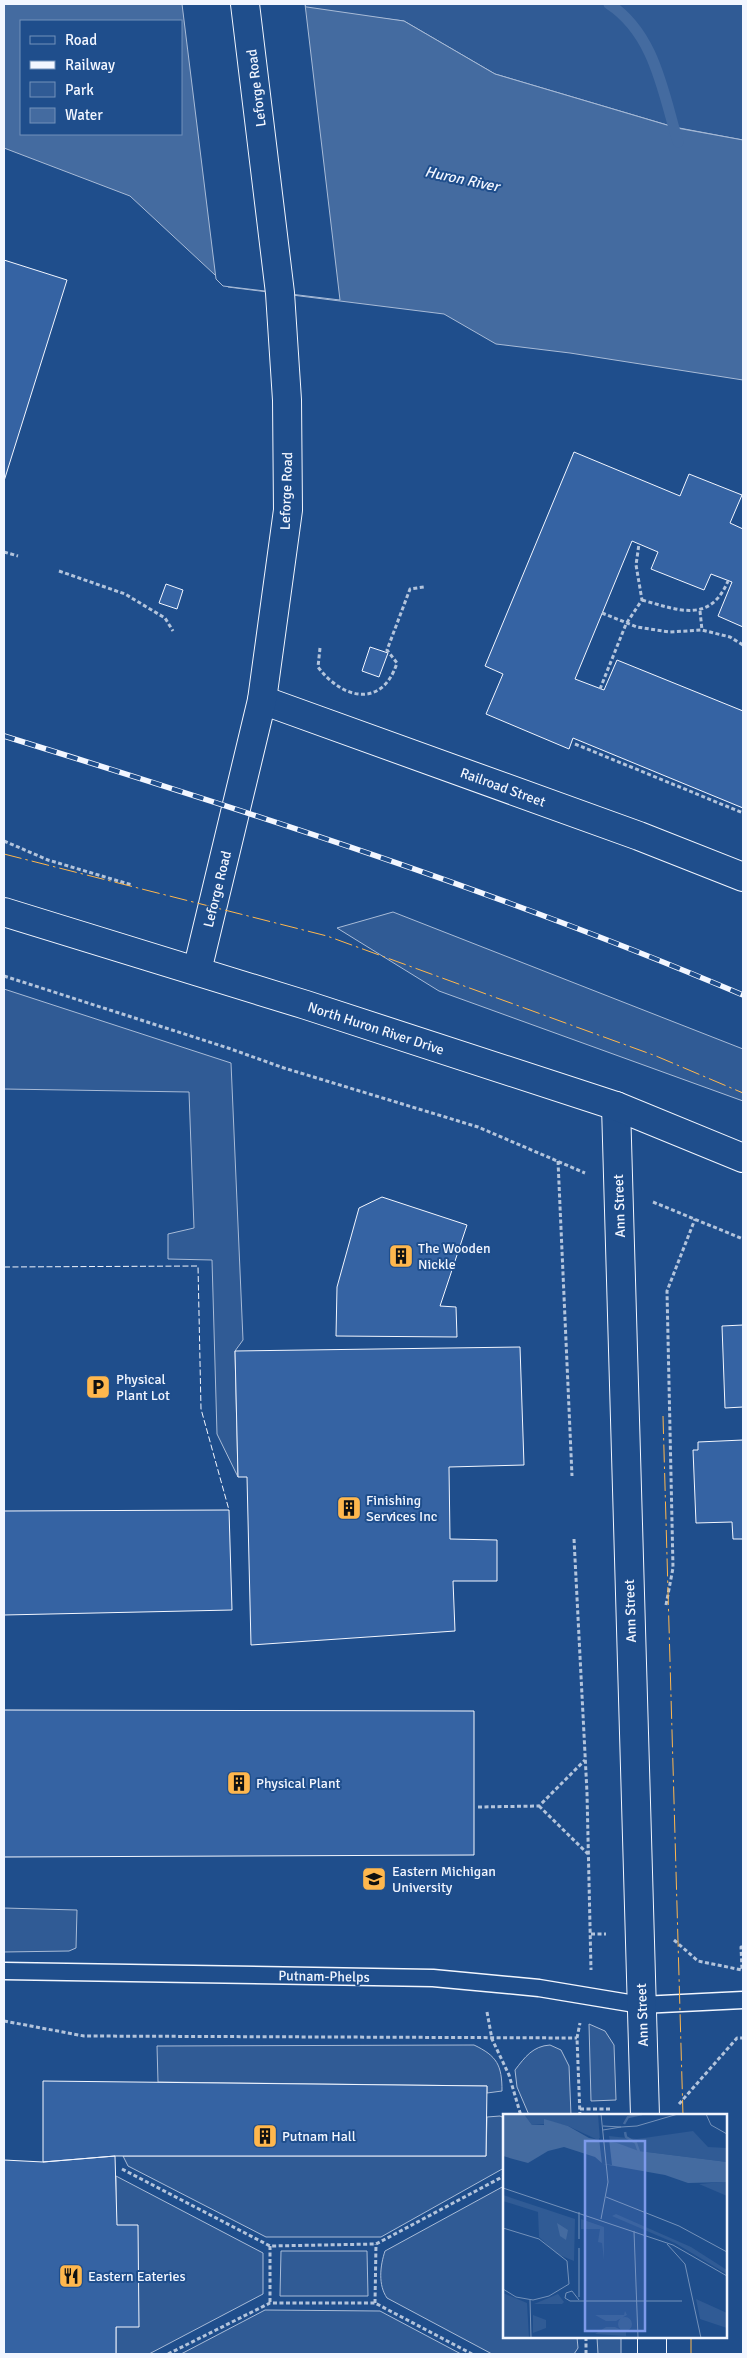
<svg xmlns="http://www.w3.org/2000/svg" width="747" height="2358" font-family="Signika,sans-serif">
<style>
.green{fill:#305b95;stroke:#a8bbd7}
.water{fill:#446ba0;stroke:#a8bbd7;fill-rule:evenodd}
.pier{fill:#1f4e8c;stroke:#a8bbd7}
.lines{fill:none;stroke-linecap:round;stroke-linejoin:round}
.stream{stroke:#446ba0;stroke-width:11}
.building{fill:#3563a3;stroke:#f2f6ff}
.service-casing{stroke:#f2f6ff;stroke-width:19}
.minor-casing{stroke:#f2f6ff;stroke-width:30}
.secondary-casing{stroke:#f2f6ff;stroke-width:30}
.path{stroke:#b3c4dc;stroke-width:3;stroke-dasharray:4 2.5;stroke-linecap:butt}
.service{stroke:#1f4e8c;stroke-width:16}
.minor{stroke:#1f4e8c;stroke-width:28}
.secondary{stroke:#1f4e8c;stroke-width:28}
.rail-casing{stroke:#f2f6ff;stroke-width:5.5}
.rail{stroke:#1f4e8c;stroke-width:4;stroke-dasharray:11;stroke-linecap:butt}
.fence{stroke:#f2f6ff;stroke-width:1;stroke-dasharray:6 2.5;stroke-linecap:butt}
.power{stroke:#ffb74d;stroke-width:1;stroke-dasharray:18 4 2.5 4;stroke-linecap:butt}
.labels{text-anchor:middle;stroke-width:4;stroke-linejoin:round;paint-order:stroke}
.street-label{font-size:14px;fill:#f2f6ff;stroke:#1f4e8c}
.poi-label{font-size:14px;fill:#f2f6ff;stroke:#1f4e8c;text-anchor:start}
.water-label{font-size:15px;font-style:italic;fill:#f2f6ff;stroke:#1f4e8c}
.inset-river{fill:none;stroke:#446ba0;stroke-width:2.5}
.inset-road{fill:none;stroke:#7391ba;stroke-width:1}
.view{fill:#7d9aea;fill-opacity:0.15;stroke:#7d9aea;stroke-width:2.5}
.inset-edge{fill:none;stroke:#f2f6ff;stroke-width:2.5}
</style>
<rect width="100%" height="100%" fill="#1f4e8c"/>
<!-- green -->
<path class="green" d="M305,4H743V140L674,127L495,74L404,21L306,9Z
M393,912L743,1049V1101L439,991L337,928Z
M4,989L231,1063L243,1340L235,1351L238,1477L217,1434L212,1260L168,1259V1234L194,1228L189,1092L4,1089Z
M4,1908L77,1910L76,1948L69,1951L4,1952Z
M589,2024L605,2031L614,2045L616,2100L591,2101Z
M474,2045C497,2056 502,2065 502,2091L487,2093V2086L158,2082L157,2046Z
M550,2045L561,2050L569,2066L571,2115H529L517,2087L515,2070C525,2057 533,2046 550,2045Z
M500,2116L504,2118V2168L381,2237H266L128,2166L123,2156H486L487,2117Z
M116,2176L263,2253V2294L149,2354H116Z
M504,2186V2337H577L578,2348L574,2354H492L387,2298C378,2285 380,2266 385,2251Z
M281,2251H367L368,2296H280Z
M265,2310L380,2311L461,2354H181Z
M597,2337H621V2354H598Z"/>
<!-- water -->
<path class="water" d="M4,4H286L404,21L495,74L677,128L743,140V380L570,353L496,344L444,314L228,287L130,196L4,148ZM21,21H181V134H21Z"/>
<!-- pier -->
<path class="pier" d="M182,4H305L340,300L223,286L216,279Z"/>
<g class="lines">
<!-- stream -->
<path class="stream" d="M609,4C655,34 663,93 678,142"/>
</g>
<!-- building -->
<path class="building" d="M4,260L67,280L4,481Z
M574,452L680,496L689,474L742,495L730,523L743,529V627L718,616L732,582L711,574L704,590L651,569L658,552L632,541L575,679L604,690L617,660L743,711V808L573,738L569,749L486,714L503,674L485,666Z
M166,584L183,590L177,609L159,603Z
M370,647L388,653L379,677L362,671Z
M382,1197L467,1225L440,1306L456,1307L457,1337L336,1336L337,1287L359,1208Z
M743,1325V1407L725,1408L722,1326Z
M520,1347L524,1465L449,1467L450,1539L497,1540V1581H453L455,1631L251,1645L247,1477H238L235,1351Z
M743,1440V1539H733L732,1522L696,1523L693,1450H698V1442Z
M229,1510L232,1610L4,1615V1511Z
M4,1710L474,1711V1855L4,1857Z
M43,2081L487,2086L486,2156H115L43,2162Z
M115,2156L117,2225H138L139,2327H116V2354H4V2160L43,2162Z"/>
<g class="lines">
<defs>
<path id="service" d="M4,1971L433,1978L539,1988L641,2005L743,2000"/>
<path id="minor" d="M262,700L639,836L743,877
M616,1106L645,2116
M652,2337V2354"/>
<path id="secondary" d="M4,912L306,1005L616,1106L743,1158
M197,971L262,700L288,510L287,400L280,293L245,4"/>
</defs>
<!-- service casing -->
<use href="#service" class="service-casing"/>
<!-- minor casing -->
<use href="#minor" class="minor-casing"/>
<!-- secondary casing -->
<use href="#secondary" class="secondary-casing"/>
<!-- path -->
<path class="path" d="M4,552L18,556
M59,571L125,594L165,618L173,631
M642,600C678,610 710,624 728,581
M700,611L702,630
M602,613L637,627L669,632L702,630L730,637L743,645
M320,648L318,667C342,699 382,709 397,663L387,650L410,589L424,587
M600,689L626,624L642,600L636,565L639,544
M575,744L743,813
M4,841L48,860L132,885
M4,976L228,1048L284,1068L478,1127L585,1173
M558,1161L572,1476
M653,1202L743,1239
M574,1539L587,1793L591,1970
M666,1605L673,1568L667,1291L695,1219
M539,1806L588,1854
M478,1807L539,1806L585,1760
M591,1934H606
M674,1940L698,1961L742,1970L741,1947H743
M487,2012L492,2039L509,2075L521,2116
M4,2021L84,2036L577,2038
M679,2104L737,2038H743
M580,2109H611
M580,2116L577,2038L580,2023
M122,2169L270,2246L376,2244L504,2176
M270,2246V2303
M375,2303L376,2244
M586,2337V2354
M168,2354L270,2303H375L472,2354"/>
<!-- service -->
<use href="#service" class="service"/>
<!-- minor -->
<use href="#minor" class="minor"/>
<!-- secondary -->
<use href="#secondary" class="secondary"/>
<defs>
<path id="rail" d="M4,736C253,813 503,893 743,995"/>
</defs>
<!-- rail casing -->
<use href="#rail" class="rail-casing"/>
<!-- rail -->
<use href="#rail" class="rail"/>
<!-- fence -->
<path class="fence" d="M4,1267L198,1266L201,1409L229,1510"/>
<!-- power -->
<path class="power" d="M4,854L327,936L656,1056L743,1093
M663,1416L683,2116
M691,2337V2354"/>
</g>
<!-- icons -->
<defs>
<symbol id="building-square" viewBox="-11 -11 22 22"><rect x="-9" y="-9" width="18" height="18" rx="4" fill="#ffb74d" stroke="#1f4e8c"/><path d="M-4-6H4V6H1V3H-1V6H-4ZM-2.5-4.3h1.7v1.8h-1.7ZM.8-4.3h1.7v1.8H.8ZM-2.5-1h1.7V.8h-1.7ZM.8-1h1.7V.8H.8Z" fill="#111"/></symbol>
<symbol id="parking-square" viewBox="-11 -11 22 22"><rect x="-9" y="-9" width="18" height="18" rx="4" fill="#ffb74d" stroke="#1f4e8c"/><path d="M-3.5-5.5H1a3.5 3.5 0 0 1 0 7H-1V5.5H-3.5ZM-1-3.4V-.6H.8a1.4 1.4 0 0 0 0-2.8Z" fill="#111"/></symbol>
<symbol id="university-square" viewBox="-11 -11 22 22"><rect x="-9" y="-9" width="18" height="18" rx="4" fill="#ffb74d" stroke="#1f4e8c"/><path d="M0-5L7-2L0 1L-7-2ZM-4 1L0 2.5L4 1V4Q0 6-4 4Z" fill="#111"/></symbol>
<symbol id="restaurant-square" viewBox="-11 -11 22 22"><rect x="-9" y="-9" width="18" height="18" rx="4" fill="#ffb74d" stroke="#1f4e8c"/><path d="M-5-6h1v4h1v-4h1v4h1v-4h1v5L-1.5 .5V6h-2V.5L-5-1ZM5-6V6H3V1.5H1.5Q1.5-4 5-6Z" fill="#111"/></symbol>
</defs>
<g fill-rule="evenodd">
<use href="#building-square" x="387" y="1242" width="28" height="28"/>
<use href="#parking-square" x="84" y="1373" width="28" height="28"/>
<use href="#building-square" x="335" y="1494" width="28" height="28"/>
<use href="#building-square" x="225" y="1769" width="28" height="28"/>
<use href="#university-square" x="360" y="1865" width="28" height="28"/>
<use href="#building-square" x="251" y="2122" width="28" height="28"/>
<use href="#restaurant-square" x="57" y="2262" width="28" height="28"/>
</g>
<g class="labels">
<!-- street labels -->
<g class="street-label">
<text transform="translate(256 88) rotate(-97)" y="5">Leforge Road</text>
<text transform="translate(286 491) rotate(-88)" y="5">Leforge Road</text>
<text transform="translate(503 787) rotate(20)" y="5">Railroad Street</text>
<text transform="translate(217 889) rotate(-76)" y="5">Leforge Road</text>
<text transform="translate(376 1028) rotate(18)" y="5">North Huron River Drive</text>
<text transform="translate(619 1206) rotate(-92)" y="5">Ann Street</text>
<text transform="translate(630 1611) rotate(-92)" y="5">Ann Street</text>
<text transform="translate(324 1976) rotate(1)" y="5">Putnam-Phelps</text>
<text transform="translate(642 2015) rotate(-92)" y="5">Ann Street</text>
</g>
<!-- poi labels -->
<g class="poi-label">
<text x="418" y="1253">The Wooden<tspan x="418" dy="16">Nickle</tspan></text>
<text x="116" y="1384">Physical<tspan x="116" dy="16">Plant Lot</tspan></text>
<text x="366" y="1505">Finishing<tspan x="366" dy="16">Services Inc</tspan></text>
<text x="256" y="1788">Physical Plant</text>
<text x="392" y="1876">Eastern Michigan<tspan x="392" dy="16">University</tspan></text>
<text x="282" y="2141">Putnam Hall</text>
<text x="88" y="2281">Eastern Eateries</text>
</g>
<!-- water labels -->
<g class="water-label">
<text transform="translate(462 179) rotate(12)" y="5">Huron River</text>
</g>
</g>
<!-- overview -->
<g transform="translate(503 2114)">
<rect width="224" height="224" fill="#1f4e8c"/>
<path d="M21,0H95L97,27L65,12L41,6V10L29,11ZM190,17L205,33L224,34V48L136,37L107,28L106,22L134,25ZM224,68V82L196,70L220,68ZM0,81L72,105L71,147L54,140L36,123L35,98L0,87ZM113,100L188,133L224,156V160L172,129L109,102ZM78,105L101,113V146L99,129L95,128L97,115H78ZM0,179L24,189L26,224H0ZM55,180L61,188L59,190H31ZM193,185L224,199V214L197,205ZM122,197L124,201L113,207H103L92,201H121ZM30,201L43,206V214L30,219ZM115 210a7 7 0 1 1 14 0a7 7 0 1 1-14 0ZM103,213H112L123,218V222L92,220Z" fill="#305b95"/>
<path d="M0,0H21L29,11H41V5L48,7L65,12L86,24L114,29L136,37L224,48V68L185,69L162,61L100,50L92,43L61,33L45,37L25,49L10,45L0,42ZM54,109L65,116L63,126L57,122Z" fill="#446ba0"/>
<path d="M96,24L106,25L109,51L99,50Z" fill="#1f4e8c"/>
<path class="inset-river" d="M121,10L125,3L139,0M122,18L123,23L133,29L136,38"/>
<path class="inset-road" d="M203,0L208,11L224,20M100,12L118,13L100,16M118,13L134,12L175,0M0,74L170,131L224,162M103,83L176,112L224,138M98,105L105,68L98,0M0,114L36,125L64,147L66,170L46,182L30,186L13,183L0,175M131,117L135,224M76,125V98M164,130L182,150L198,224M76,134V183M27,186L28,224M76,186L69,177L63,179L62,184L67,187H179"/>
<path class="view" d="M82,27H142V217H82Z"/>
<rect width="224" height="224" class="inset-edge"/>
</g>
<!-- border -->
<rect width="747" height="2358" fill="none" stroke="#f2f6ff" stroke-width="10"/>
<!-- legend -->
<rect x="20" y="20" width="162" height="115" fill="#1f4e8c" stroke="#7391ba"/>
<rect x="30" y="36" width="25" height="8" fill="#1f4e8c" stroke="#7391ba"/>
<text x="65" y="45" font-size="15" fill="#f2f6ff">Road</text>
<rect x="30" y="61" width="25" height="8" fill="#f2f6ff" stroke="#7391ba"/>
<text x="65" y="70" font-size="15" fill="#f2f6ff">Railway</text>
<rect x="30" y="82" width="25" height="15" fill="#305b95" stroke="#7391ba"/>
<text x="65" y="95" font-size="15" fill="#f2f6ff">Park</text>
<rect x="30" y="108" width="25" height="15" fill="#446ba0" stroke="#7391ba"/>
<text x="65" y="120" font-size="15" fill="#f2f6ff">Water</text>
</svg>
